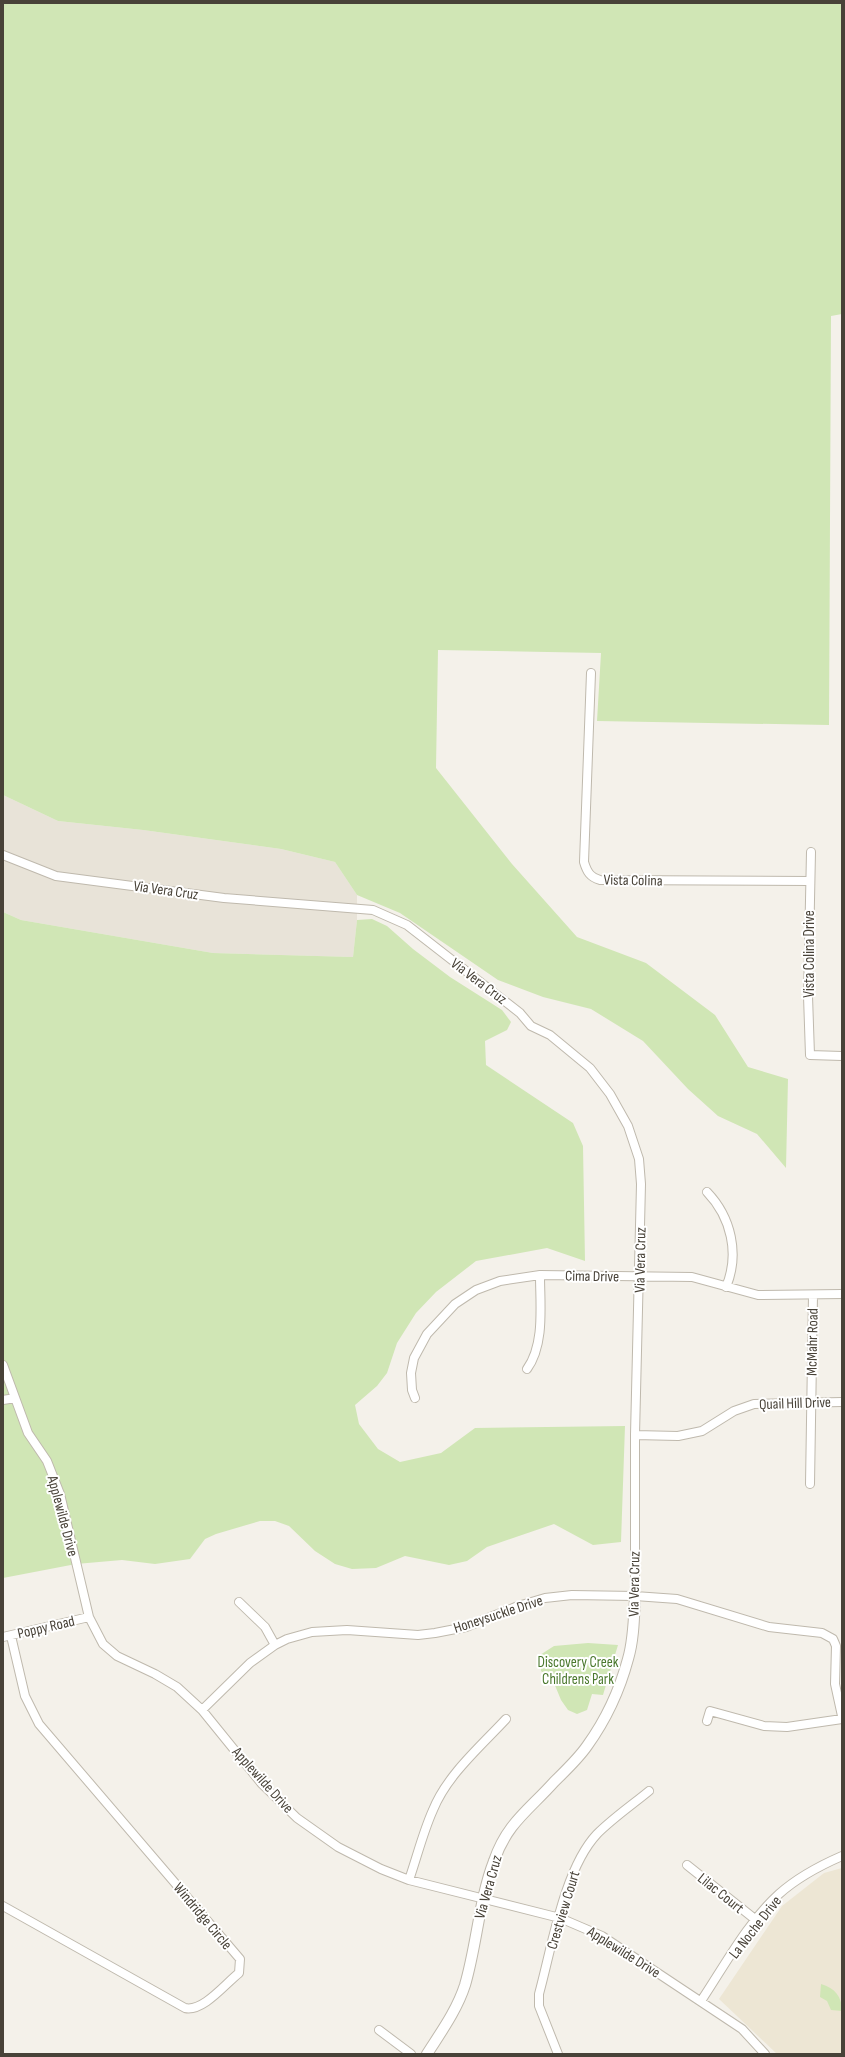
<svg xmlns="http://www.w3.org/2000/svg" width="845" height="2057" font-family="'Sofia Sans Condensed',sans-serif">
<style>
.residential{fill:#e8e3d8}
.education{fill:#ede6d4}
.green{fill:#d0e6b5}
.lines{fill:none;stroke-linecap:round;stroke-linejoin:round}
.minor-casing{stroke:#bfb9ad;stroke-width:10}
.tertiary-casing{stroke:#bfb9ad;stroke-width:12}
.minor{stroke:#fff;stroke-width:8}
.tertiary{stroke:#fff;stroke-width:10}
.labels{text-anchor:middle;stroke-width:4;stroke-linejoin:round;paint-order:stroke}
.street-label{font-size:15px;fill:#484238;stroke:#fff}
.park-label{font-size:15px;fill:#4a782d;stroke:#fff}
</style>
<rect width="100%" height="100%" fill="#f4f1ea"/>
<!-- residential -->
<path class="residential" d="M3,795L58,821L143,830L281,849L335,862L357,895V920L353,957L213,953L21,920L3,912Z"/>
<!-- education -->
<path class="education" d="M842,1868V2054H777L719,1999L782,1906L824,1873Z"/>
<!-- green -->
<path class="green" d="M3,3H842V314L831,316L829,725L597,721L601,653L438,650L436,768L512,864L577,937L646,963L715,1015L748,1067L788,1079L786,1168L757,1134L718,1116L688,1089L643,1041L591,1009L543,997L498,980L400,913L357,895L335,862L281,849L143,830L58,821L3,795Z
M3,912L21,920L213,953L353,957L357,920L372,919L387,926L413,949L450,977L502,1010L511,1022L507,1030L485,1041L486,1065L573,1123L583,1146L585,1261L547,1248L476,1261L436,1292L416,1313L397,1343L387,1373L377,1386L355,1405L359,1424L378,1449L400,1462L441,1453L475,1428L625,1426L621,1542L593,1545L554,1524L487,1547L467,1561L449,1565L405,1556L376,1568L352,1569L335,1564L315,1551L289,1526L275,1521H260L216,1534L205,1539L190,1559L155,1564L122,1560L76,1564L3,1578Z
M588,1643L618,1645L603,1695L592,1694L587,1710L577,1714L568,1710L561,1700L554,1683L541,1671L540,1655L554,1646Z
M821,1984C835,1988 842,1997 842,2011L831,2010L827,2001L820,1997Z"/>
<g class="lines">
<defs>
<path id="minor" d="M591,673L584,862C587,872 590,877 600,880L810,881
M811,852L808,996L810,1055L842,1056
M3,855L56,876L224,898L373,910L407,925L520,1013L531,1026L550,1035L590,1068L610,1094L628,1126L639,1159L641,1184L635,1435V1596
M707,1192C731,1217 740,1254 726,1287
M3,1365L28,1433L47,1461L60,1494L89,1617L103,1644L117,1656L155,1674L177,1687L202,1710L262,1784L297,1818L338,1847L381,1869L409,1880L560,1918L602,1936L742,2029L765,2054
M527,1369C545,1344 540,1305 540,1275
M415,1398L412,1390L411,1373L414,1358L427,1334L455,1304L476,1290L500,1281L540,1275L692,1277L758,1295L842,1294
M3,1400L15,1398
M635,1435L678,1436L702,1431L734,1411L754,1404L842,1402
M810,1484L813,1295
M239,1602L265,1627L275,1645
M3,1637L89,1617
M202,1710L250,1663L275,1645L287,1639L312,1632L347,1630L418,1635L435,1633L466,1627L518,1606L545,1598L572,1595L635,1596L677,1599L769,1627L822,1633L833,1639L836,1646L835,1684L842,1716
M707,1721L710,1711L764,1726L787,1727L842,1719
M687,1865L756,1920
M409,1880C417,1857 423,1832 433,1810C447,1775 481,1746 506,1719
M3,1906L185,2008C203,2012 225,1984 239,1973L240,1959L39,1724L25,1696L11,1636
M701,2001C725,1965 747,1923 779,1894C798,1877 819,1866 842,1856
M379,2030L411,2054
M558,2054L539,2006V1994C552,1947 564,1869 597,1834C613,1818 632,1805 649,1791"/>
<path id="tertiary" d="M427,2054C441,2032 457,2010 465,1985C477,1944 479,1900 494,1861C507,1823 529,1810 554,1782C565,1771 578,1759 587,1746C605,1721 620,1689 628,1659C634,1639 634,1616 635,1596"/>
</defs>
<!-- minor casing -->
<use href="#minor" class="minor-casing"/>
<!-- tertiary casing -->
<use href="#tertiary" class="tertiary-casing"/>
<!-- minor -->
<use href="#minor" class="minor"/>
<!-- tertiary -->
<use href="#tertiary" class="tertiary"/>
</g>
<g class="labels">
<!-- street labels -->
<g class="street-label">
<text transform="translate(633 880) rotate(1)" y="5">Vista Colina</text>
<text transform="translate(166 890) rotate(8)" y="5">Via Vera Cruz</text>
<text transform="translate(809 954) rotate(-90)" y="5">Vista Colina Drive</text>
<text transform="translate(479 981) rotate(37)" y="5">Via Vera Cruz</text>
<text transform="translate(640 1260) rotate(-89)" y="5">Via Vera Cruz</text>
<text transform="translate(592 1276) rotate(1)" y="5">Cima Drive</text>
<text transform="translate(812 1342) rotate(-89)" y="5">McMahr Road</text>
<text transform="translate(795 1403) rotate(-2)" y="5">Quail Hill Drive</text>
<text transform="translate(63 1516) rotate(75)" y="5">Applewilde Drive</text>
<text transform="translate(634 1584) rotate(-89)" y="5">Via Vera Cruz</text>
<text transform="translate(498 1614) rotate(-18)" y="5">Honeysuckle Drive</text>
<text transform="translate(46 1627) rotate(-13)" y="5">Poppy Road</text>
<text transform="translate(263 1780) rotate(48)" y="5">Applewilde Drive</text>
<text transform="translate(488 1887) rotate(-74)" y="5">Via Vera Cruz</text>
<text transform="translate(721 1893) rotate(39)" y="5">Lilac Court</text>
<text transform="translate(563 1910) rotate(-73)" y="5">Crestview Court</text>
<text transform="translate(203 1916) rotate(50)" y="5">Windridge Circle</text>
<text transform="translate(755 1927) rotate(-52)" y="5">La Noche Drive</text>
<text transform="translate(624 1952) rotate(32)" y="5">Applewilde Drive</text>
</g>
<!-- park labels -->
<g class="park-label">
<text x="578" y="1667">Discovery Creek<tspan x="578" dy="17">Childrens Park</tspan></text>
</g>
</g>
<!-- border -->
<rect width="845" height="2057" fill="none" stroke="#484238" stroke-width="8"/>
</svg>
